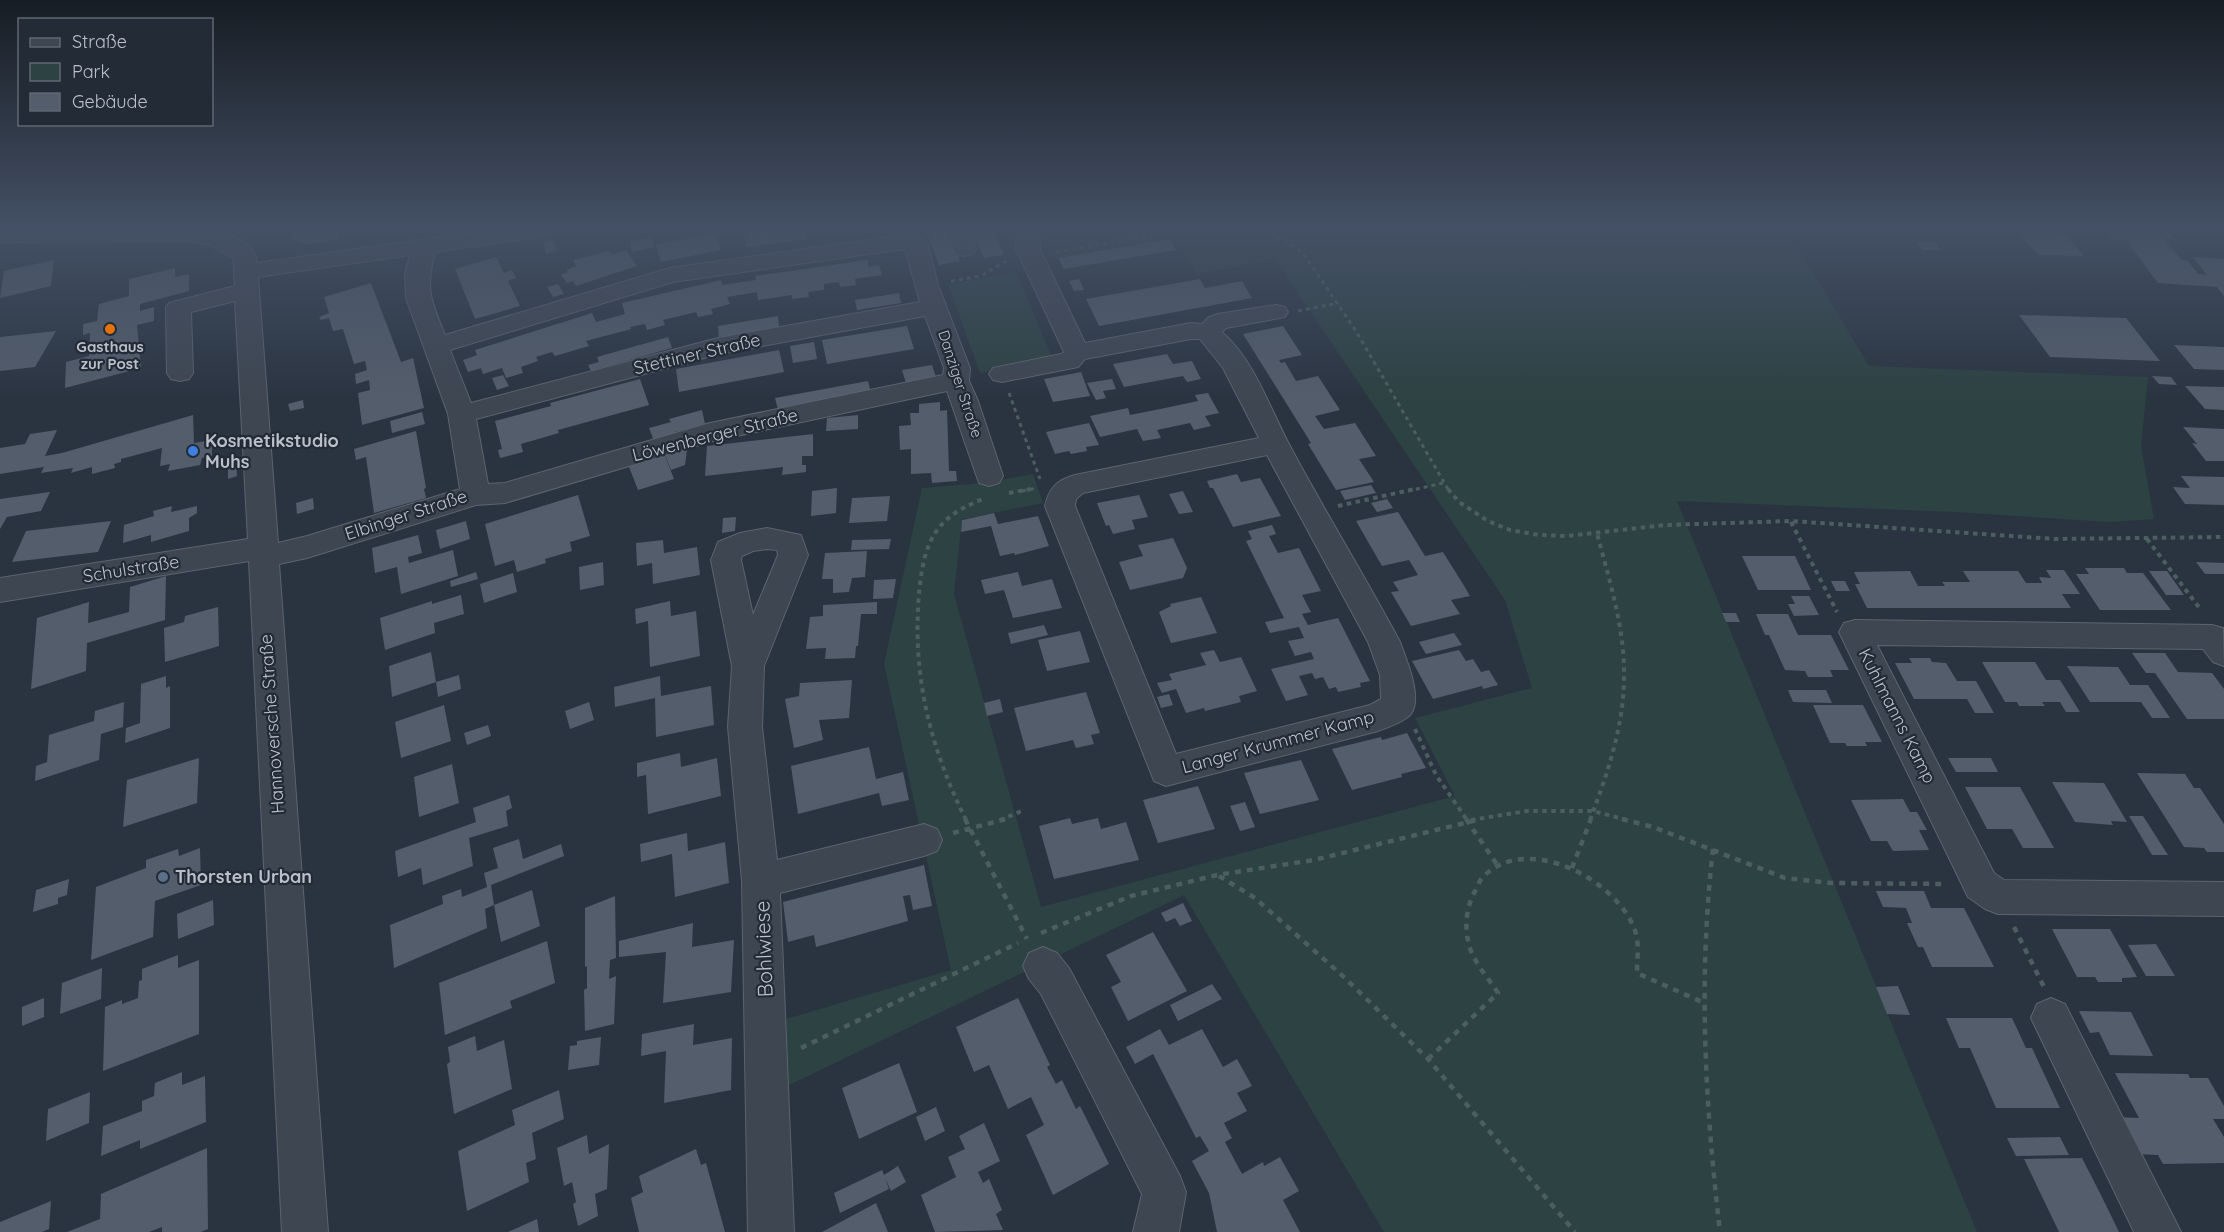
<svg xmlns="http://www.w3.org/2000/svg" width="2224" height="1232" font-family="Quicksand,sans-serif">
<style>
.green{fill:#2d4243}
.building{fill:#535d6b}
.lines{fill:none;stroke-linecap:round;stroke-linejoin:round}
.minor-casing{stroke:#5c646e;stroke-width:2}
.path-far2{stroke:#4c5e61;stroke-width:3;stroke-dasharray:4 4;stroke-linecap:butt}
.path-far1{stroke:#4c5e61;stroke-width:4;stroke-dasharray:4.5 4.5;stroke-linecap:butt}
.path{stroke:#4c5e61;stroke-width:4.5;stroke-dasharray:6 6;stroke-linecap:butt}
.minor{fill:#3e4651;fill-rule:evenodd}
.food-dot{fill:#e8710a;stroke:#222b36;stroke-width:2}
.shop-dot{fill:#3f7fe0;stroke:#222b36;stroke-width:2}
.service-dot{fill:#5c6f8a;stroke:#222b36;stroke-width:2}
.labels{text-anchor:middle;stroke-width:4.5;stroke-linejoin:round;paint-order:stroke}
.far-poi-label{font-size:15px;font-weight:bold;fill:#bbc1cb;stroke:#222b36}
.far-street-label{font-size:15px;fill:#bbc1cb;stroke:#222b36}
.street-label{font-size:18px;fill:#bbc1cb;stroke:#222b36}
.poi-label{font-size:18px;font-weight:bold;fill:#bbc1cb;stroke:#222b36;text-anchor:start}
.near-street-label{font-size:21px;fill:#bbc1cb;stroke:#222b36}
</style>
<rect width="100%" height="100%" fill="#2a3441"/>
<!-- green -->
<path class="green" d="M1037,227H1786L1869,366L2148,377L2141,446L2154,519L2110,522L1955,512L1677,501L1977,1232H1384L1184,895L783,1088V1020L951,970L884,664L922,488L982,483L1033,474L1043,503L962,519L954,594L1041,907L1455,796L1415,718L1532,688L1505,600L1275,259L1197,274L1174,237L1050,259Z
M1016,272L1053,360L980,373L948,284Z"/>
<!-- building -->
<path class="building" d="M295,227H377L376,230L339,235L337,240L306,244L291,239Z
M713,227H742L743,232L716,235L721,250L661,262L656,245L714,233Z
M766,227H804L807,239L746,247L744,230Z
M832,227H876L877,228L833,234Z
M925,227H947L960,261L939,265Z
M971,227H992L1004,255L984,258Z
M2105,227H2165L2173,239L2163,238L2182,260L2188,261L2198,274L2207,275L2193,257L2224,259V296L2217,287L2158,283L2126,240H2114Z
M2018,231H2051L2054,233L2065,234L2084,256L2038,255Z
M651,237L654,247L632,252L630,242Z
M1170,239L1176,250L1064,269L1058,258Z
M552,240L558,250L546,254L543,242Z
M1917,242H1935L1940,250H1923Z
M626,250L637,266L576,286L573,281L567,283L561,275L568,272L566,270L576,266L573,260L609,251L612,255Z
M496,257L504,273L512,270L516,278L508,281L520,306L475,319L455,269Z
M54,260L51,286L0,298L4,271Z
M867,260L869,267L879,265L882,275L855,279L856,285L840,287L839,282L824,284V290L808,292L809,297L792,299V295L758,300L757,292L727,297L730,304L711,309L713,314L698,317L696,312L663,320L665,325L647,330L645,324L630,327L631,329L586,341L589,346L555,356L552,352L536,357L538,361L521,367L523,373L506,378L502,368L483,374L481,368L468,372L463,360L477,355L475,350L592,313L596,322L625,314L622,303L721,280L722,285L756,280L755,276Z
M175,268V277L189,274V291L140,304V311L154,307V321L137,325L141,368L65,388L66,362L89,356L90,333L83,335V324L97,321L99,304L129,296V279Z
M1079,279L1084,290L1074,291L1069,281Z
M1200,279L1205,288L1242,281L1252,298L1099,326L1086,299Z
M371,283L401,362L413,358L424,408L362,425L358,393L370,390L369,380L356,384L355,374L367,370L365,361L354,364L343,329L333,331L329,318L321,320L319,317L329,313L324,297Z
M558,284L564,294L553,297L547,287Z
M899,293L901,303L857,310L855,300Z
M2019,315L2126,318L2160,361L2050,357Z
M778,316L779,328L719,337L718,326Z
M907,326L914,349L827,364L822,340Z
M1283,326L1302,355L1279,360L1281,363L1285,362L1296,381L1318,376L1340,410L1315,416L1324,429L1355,423L1376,456L1359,459L1374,482L1336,490L1308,444L1311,443L1243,334Z
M56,331L35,367L0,371V337Z
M668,337L672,348L591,371L588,365L599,362L597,357Z
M814,342L817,359L793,363L790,346Z
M2174,345L2224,347V370L2194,369Z
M779,350L784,372L679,392L676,369Z
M1167,354L1173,364L1192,361L1201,379L1187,382L1183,376L1124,387L1113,364Z
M932,365L936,377L906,383L902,370Z
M1081,372L1090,396L1053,402L1044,379Z
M503,375L509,386L497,390L492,378Z
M2152,376L2171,377L2177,385L2159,384Z
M640,379L649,405L558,430L559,433L521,444L523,452L500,458L498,450L502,449L495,421L551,406L550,403Z
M1112,379L1116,389L1103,391L1106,398L1096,400L1087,383Z
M868,381L871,393L778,410L775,398Z
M2185,386L2224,387V410L2205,409Z
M1208,393L1219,413L1205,416L1211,426L1194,430L1190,423L1157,430L1161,438L1143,441L1137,429L1100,437L1090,416L1128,408L1130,415L1165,408L1198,401L1195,395Z
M303,400L304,408L290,411L288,404Z
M940,402V411L947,410L949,471H956L957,481L932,483L931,473L911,474V449L900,450L899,426L911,425L910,413H919V404Z
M702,410L705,424L675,432L676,434L654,441L649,428L671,422L669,419Z
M422,412L425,424L392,433L390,421Z
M193,415L194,443L212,440V456L202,458L200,465L168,471L170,464L160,466L162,448L121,459V462L114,464L115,468L92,474V467L71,473L73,468L41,473L44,467L0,474V448L25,444L30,434L57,430L45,456L62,453Z
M858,415V429L826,431L827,418Z
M1089,423L1099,445L1086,447L1087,451L1071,454L1069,451L1055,454L1046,432Z
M2183,427L2224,429V461H2206L2192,443L2197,444Z
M416,431L426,488L424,489L426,498L374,513L366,457L356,460L354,449Z
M813,434V456H802V465H806V472L782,475L783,467L705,476L707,446Z
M688,443L685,465L671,470L663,450Z
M665,456L674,479L638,490L629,467Z
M236,465L237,476L228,479V468Z
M1237,474L1241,482L1260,478L1281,516L1233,527L1213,488H1210L1207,481Z
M2181,476L2224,477V505L2185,504L2173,487L2190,488Z
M1371,485L1376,493L1345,500L1340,491Z
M837,488L836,513L811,516L812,491Z
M1183,491L1193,512L1179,514L1169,494Z
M50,492L41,511L7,517L0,529V499Z
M578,495L590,536L570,542L572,551L545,559L546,563L517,572L514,560L495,566L485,524Z
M1139,495L1148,517L1132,520L1135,529L1113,534L1109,525L1106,526L1097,503Z
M890,496L887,521L849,523L852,498Z
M313,498L314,509L297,514L296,503Z
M1387,499L1393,508L1377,512L1371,503Z
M172,506L171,512L197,506V513L189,518V531L151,542V535L123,543L124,525L154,516L153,511Z
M1398,512L1425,556L1443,552L1463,584L1470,596L1451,600L1460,614L1411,626L1391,592L1399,591L1393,582L1418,575L1409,560L1382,566L1356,521Z
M994,513L998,524L1038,516L1049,546L1015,555L1014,553L1000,556L991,526L961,532L962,520Z
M736,517L735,531L722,533L723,518Z
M111,521L98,552L12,562L26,531Z
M466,521L470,539L440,549L436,530Z
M1272,525L1276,534L1269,536L1278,553L1299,548L1321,591L1302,595L1311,612L1302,614L1308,625L1338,618L1370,681L1360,683L1361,687L1338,692L1336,687L1329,689L1323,677L1315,679L1312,673L1299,676L1308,695L1286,701L1271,669L1314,659L1311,652L1295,656L1288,641L1304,638L1299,627L1270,633L1265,622L1284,618L1246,541L1252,539L1248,531Z
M418,535L422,553L408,557L409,563L453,550L458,576L401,594L397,567L375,573L372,548Z
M1173,538L1187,568L1183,578L1130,590L1119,562L1143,556L1138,545Z
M891,539L889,549L851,550L852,540Z
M663,540L664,553L697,547L700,575L653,584L652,563L637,566L636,543Z
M867,551L865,577L852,578L849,592L833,593V579H822L825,553Z
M1742,556H1795L1811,590H1758Z
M603,562L604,585L580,590L579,567Z
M2196,562L2224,563V574H2205Z
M2085,568H2124L2127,573H2143L2171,610H2100L2076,574H2089Z
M2046,570H2064L2080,594H2062L2071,608H1867L1855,584H1860L1854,572L1910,571L1918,586H1945L1942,582H1970L1963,571H2018L2026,583H2042L2039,577L2051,578Z
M2149,571H2167L2184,595H2166Z
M476,572L478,579L451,587L450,581Z
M1018,572L1022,586L1052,579L1062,608L1013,618L1004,590L985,594L981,580Z
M513,573L517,592L484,603L480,584Z
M166,576L165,620L87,643L86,671L31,689L37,618L89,602L88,623L129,612L130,587Z
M896,579L893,598L873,599L874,580Z
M1831,581H1845L1850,591H1836Z
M461,595L464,614L434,623L435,633L385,650L380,618L432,601V604Z
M1791,596H1809L1819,615L1794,616L1788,604H1795Z
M1201,597L1217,633L1171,643L1159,612L1171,606L1170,604Z
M670,601L671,616L696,611L700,656L650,667L648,621L636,624L635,609Z
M877,602V614H861L858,646H856L855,658L825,659L826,648L806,649L810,617L823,616V605Z
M218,607L219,646L165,662L164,628L184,622L185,616Z
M1722,613H1736L1740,622H1726Z
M1756,614H1788L1798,635H1831L1849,670H1830L1833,677H1808L1805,671L1785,670L1769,635H1765Z
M1044,625L1048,635L1011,644L1008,633Z
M1080,631L1090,662L1047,671L1038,640Z
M1454,633L1462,645L1426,654L1419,642Z
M1214,650L1220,662L1241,657L1257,691L1239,696L1241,702L1205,711L1204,708L1186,713L1176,689L1162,693L1157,683L1172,680L1169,674L1206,665L1200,653Z
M1459,650L1466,661L1473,659L1481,672L1489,670L1498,685L1483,689L1482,686L1433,699L1412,661Z
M431,652L436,682L459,675L461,689L438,697L436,682L392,697L389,666Z
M2132,653H2165L2178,672L2212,673L2224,689V719H2187L2155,673H2146Z
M1909,658H1930L1932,662L1946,663L1957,681H1976L1994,713H1975L1967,699H1914L1895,663H1912Z
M1982,662H2035L2046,680H2060L2080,712H2066L2060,702H2042L2045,706H2019L2017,702H2005Z
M2067,666L2118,667L2130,685H2148L2170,718H2152L2141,702H2090Z
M166,676V688L170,686V728L125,743L126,728L140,723L141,684Z
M660,676L661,696L711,686L714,725L656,737L655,698L615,707L614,687Z
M852,680L849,718L819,720L823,740L794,748L785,699L799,696L800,683Z
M1788,690H1826L1832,703L1793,702Z
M1086,692L1100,733L1091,735L1094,744L1076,748L1073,740L1026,751L1014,708Z
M1169,694L1173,705L1161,708L1157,697Z
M1000,699L1003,712L987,716L984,703Z
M124,702L123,727L101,734L99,760L35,781L36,766L47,762L49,735L94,721L95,711Z
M589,702L594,720L570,729L565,711Z
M444,705L451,741L401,758L395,722Z
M1813,705H1863L1882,742H1865L1867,746H1847L1845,743H1830Z
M488,725L491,736L467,745L464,733Z
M1407,733L1426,768L1401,774L1402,777L1352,790L1332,749L1381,737L1382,740Z
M869,747L876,779L903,772L909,800L882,806L879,793L798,814L791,766Z
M680,753L681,767L717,758L721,796L648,814L646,775L637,777V763Z
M199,758L197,803L123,827L127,780Z
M1948,758H1991L1998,772H1956Z
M1301,760L1319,800L1260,814L1244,773Z
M452,764L459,803L419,817L414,777Z
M2137,773L2185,774L2194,788H2200L2224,824V852H2207L2204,848L2184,847Z
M2052,782L2104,783L2127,822L2111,821L2113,825L2075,822Z
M1198,786L1215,829L1158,843L1143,800Z
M1965,787H2020L2054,848H2023L2012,829H1987Z
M509,795L512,808L506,811L508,826L469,838L473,866L423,885L421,868L398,877L395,851L476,822L473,808Z
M1903,799L1910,812H1917L1927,830H1919L1929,850L1893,851L1887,841H1871L1851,800Z
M1245,802L1255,827L1240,831L1230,806Z
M2129,816H2143L2168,855H2152Z
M1070,818L1072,824L1098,818L1101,829L1126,822L1139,860L1054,879L1039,826Z
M687,833L688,851L725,842L729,883L675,897L672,854L641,862L640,844Z
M519,839L523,859L561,844L564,856L491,885L494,905L485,909L487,928L394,968L390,925L443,904L442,896L461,889L462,897L487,887L484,873L498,868L493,848Z
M200,848L201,885L155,901L153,937L91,960L96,887L146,868V860L178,849L179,856Z
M924,865L932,906L913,910L910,895L903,896L908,921L816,947L814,935L788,942L783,902Z
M69,879L67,895L58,898V904L33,912L36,890Z
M532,890L540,926L501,942L494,905Z
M1876,891H1924L1931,908H1964L1994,967H1932L1923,947H1918L1907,923H1912L1906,908L1883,907Z
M615,896L616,958L610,960L609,979L616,976L614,1024L585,1031L584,990L587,988V966L585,967V908Z
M213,900L214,925L178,939L177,914Z
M1183,903L1192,921L1180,926L1175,918L1166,922L1161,913Z
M693,923L692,947L734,940L731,992L663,1003L666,952L619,957V941Z
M2052,929H2110L2137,977L2122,978V982H2098L2095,977H2077Z
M1153,932L1187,991L1128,1021L1111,987L1121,982L1106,955Z
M547,941L555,983L510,1001L512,1008L445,1035L439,983Z
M2156,944L2175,976H2146L2128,945Z
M178,955V968L199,960V1034L103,1071L105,1007L122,1000V1004L138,998L139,981L142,980V969Z
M102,968L101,999L60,1014L62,983Z
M1212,984L1222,999L1178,1021L1170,1005Z
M1898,986L1910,1015L1887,1014L1876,987Z
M44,998V1017L22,1026V1007Z
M1018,998L1050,1065L1047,1067L1056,1084L1062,1080L1076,1109L1080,1106L1109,1164L1053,1195L1026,1135L1044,1125L1031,1097L1008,1109L989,1065L974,1072L956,1027Z
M2079,1011L2131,1012L2153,1056L2110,1055L2099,1032L2090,1033Z
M1946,1018H2012L2026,1048H2032L2060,1108H1996L1970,1048H1959Z
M694,1024L693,1045L732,1038L731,1090L664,1103L666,1051L641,1056L642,1034Z
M1160,1029L1169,1045L1202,1029L1223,1067L1237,1059L1252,1086L1237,1093L1247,1111L1224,1123L1232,1138L1225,1142L1242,1174L1263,1162L1264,1166L1280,1157L1299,1191L1283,1200L1300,1232H1217L1209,1193L1192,1161L1209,1151L1200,1136L1196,1138L1153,1054L1135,1064L1126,1047Z
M475,1036L477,1051L504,1040L512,1089L454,1114L447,1064L450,1062L448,1047Z
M601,1037L599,1065L568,1070L570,1046L577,1045V1041Z
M899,1063L917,1112L859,1139L842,1088Z
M182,1072V1085L205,1076L206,1122L140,1149V1140L101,1156L103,1126L142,1111V1101L154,1096L155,1083Z
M2115,1073L2188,1074L2190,1078H2208L2224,1106V1119H2213L2224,1137V1163L2163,1164L2158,1155L2134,1154L2115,1117L2139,1118Z
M559,1090L564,1119L532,1133L536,1159L526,1163L529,1182L467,1211L458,1151L515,1125L512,1110Z
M90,1092L89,1123L46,1141L48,1109Z
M936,1107L945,1131L925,1141L916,1117Z
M984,1123L1000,1161L978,1172L983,1183L989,1179L1002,1210L996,1214L1003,1230L935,1232L921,1195L956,1177L948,1157L965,1149L959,1136Z
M587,1135L589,1154L609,1144L607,1189L595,1194L598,1216L578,1226L573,1204L576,1202L572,1182L564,1186L557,1148Z
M2060,1137L2069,1155L2016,1156L2007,1138Z
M207,1148L208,1229L201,1232H162V1227L149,1232H67L100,1219L101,1194Z
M696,1149L701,1165L706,1163L725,1232H639L631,1198L643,1192L639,1176Z
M2082,1158L2101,1195L2119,1232H2059L2024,1159Z
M898,1166L906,1182L891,1191L885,1178L889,1189L840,1213L834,1193L882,1170L884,1175Z
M51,1201L49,1229L42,1232H0V1222Z
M876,1203L888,1232H822Z
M537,1219L539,1232H508Z"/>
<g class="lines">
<defs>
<path id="minor" d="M187,227C209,230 255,235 257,263L512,227H569L566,232L558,234L435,252C425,289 431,301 445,335L670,268L905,235L924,240L928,245L938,285L970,368L969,381L978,401L1003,476L999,483L989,486L979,483L947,391L713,441L505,503L476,505L307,558L279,564L328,1232H282L249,561L0,602V578L248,539L235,301L191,312L193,373L189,379L180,381L171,379L167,373L166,308L169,303L235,286L233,258L210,245L187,241L0,242V228ZM905,249L920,302L718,338L471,403L450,350L673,282ZM410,255L405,274L406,298L448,414L460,489L307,536L278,543L258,277ZM925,316L944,368L943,375L710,423L505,483L488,484L476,419L719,354Z
M945,227H967L976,249L972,254L964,256L956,254Z
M1017,227H1039L1040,249L1085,343L1191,323L1202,324L1209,317L1218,314L1276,305L1285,307L1288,312L1285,317L1226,328L1222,332C1255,361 1270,409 1290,446C1325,512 1365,576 1400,642C1406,659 1423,697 1411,714C1404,722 1388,727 1378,731L1166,786L1154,781L1045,506C1049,488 1057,480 1075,475L1259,438L1223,368L1200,339H1191L1085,359L1078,367L1002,382L993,380L989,374L993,368L1061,354L1064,352L1016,249ZM1267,455L1368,642L1380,675L1381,699L1370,705L1176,754L1075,506L1076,499L1083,493Z
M767,528L801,535L808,555L764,666L762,727L777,860L924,824L937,829L942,840L937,851L924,856L780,893L794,1232H748L742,881L728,727L732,666L711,560L718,542L740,533ZM767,549L777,550L778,555L753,615L741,560L742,556L753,551Z
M1855,620L2212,625L2223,628L2224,666L2213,662L2203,649L1877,645L1994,873L2004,880L2224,882V916L1998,914L1985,909L1968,897L1839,632L1844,623Z
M1043,947L1057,953L1069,968L1180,1176L1186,1192L1179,1232H1133L1142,1194L1041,994L1029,979L1023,966L1029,953Z
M2051,998L2065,1004L2181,1232H2134L2031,1018L2037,1004Z"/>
</defs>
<!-- minor casing -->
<use href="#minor" class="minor-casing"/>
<!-- path-far2 -->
<path class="path-far2" d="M1230,227C1257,229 1286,236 1305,256L1356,331L1449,491
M1056,252L1200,227
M951,281L981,276L1008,260
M1298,311L1338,303
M1009,393L1040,479
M1022,491L1037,488
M1408,491L1443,483"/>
<!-- path-far1 -->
<path class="path-far1" d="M1448,489L1459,502L1488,521L1510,530L1539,535L1566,536L1665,525L1791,521L2055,539L2224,537
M1009,493L1031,489
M1338,506L1415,489
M1791,522L1837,612
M2147,539L2201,610
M1415,729L1436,775L1467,820
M966,820C930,747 912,676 919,594C921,573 924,547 938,529C949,514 966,506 983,499
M1000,820L1024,810
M1471,820L1527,811H1593L1627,820
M1590,820C1607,775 1624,726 1624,677C1625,628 1609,580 1597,533"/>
<!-- path -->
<path class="path" d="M965,819L1027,939
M1466,819L1498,866
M1622,819L1653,827L1785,878L1831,883L1947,884
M953,833L1006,819
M1713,849C1698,978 1705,1104 1720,1232
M1572,868L1591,819
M1219,876L1255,898L1345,978L1428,1059L1575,1232
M2014,927L2044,987
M1041,933L1131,896L1217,875L1314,860L1481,819
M801,1048L1018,943
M1428,1059L1498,993C1489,979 1477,966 1471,951C1464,932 1465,911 1474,893C1477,888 1479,881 1483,877C1526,832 1615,879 1634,928C1640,941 1637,958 1637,973L1702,1002"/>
<!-- minor -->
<use href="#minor" class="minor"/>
</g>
<!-- sky -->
<linearGradient id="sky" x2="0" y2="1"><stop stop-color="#171d24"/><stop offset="0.57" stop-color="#445065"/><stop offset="1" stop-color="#445065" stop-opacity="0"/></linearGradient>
<rect width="2224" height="399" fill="url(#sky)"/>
<!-- markers -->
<circle class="food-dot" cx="110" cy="329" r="6"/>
<circle class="shop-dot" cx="193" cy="451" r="6"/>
<circle class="service-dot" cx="163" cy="877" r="6"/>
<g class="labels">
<!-- far-poi labels -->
<g class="far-poi-label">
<text x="110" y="352">Gasthaus<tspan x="110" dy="17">zur Post</tspan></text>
</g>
<!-- far-street labels -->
<g class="far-street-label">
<text transform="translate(960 384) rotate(72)" y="5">Danziger Straße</text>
</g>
<!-- street labels -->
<g class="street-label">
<text transform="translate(697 354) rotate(-13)" y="6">Stettiner Straße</text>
<text transform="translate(715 435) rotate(-14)" y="6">Löwenberger Straße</text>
<text transform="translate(406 515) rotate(-18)" y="6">Elbinger Straße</text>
<text transform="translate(131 569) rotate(-9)" y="6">Schulstraße</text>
<text transform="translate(1897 716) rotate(63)" y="6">Kuhlmanns Kamp</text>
<text transform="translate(272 724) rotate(-94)" y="6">Hannoversche Straße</text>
<text transform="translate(1278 742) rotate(-15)" y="6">Langer Krummer Kamp</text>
</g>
<!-- poi labels -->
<g class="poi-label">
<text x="205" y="447">Kosmetikstudio<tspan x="205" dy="21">Muhs</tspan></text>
<text x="175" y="883">Thorsten Urban</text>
</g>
<!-- near-street labels -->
<g class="near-street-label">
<text transform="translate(764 949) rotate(-92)" y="7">Bohlwiese</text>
</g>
</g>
<!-- legend -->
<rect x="18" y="18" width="195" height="108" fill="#222b36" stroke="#5f6772" stroke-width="1.5"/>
<rect x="30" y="38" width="30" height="9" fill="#3e4651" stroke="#5f6772" stroke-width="1.5"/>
<text x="72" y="48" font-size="18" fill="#bbc1cb">Straße</text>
<rect x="30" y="63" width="30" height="18" fill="#2d4243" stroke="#5f6772" stroke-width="1.5"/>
<text x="72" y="78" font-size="18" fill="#bbc1cb">Park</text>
<rect x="30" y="93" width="30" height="18" fill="#535d6b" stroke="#5f6772" stroke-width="1.5"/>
<text x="72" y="108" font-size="18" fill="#bbc1cb">Gebäude</text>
</svg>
